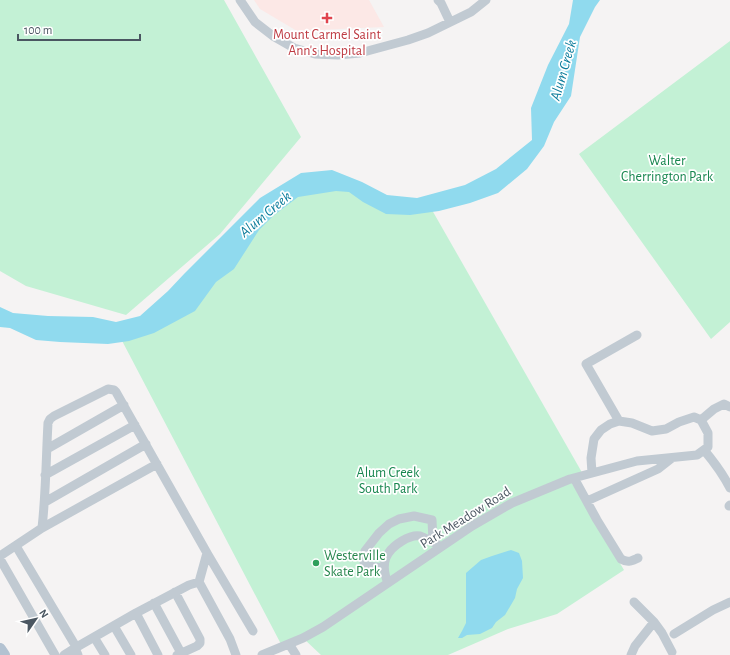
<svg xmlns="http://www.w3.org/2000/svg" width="730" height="655" font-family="'Alegreya Sans',sans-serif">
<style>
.medical{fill:#fce8e6}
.green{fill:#c3f1d5}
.water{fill:#90daee}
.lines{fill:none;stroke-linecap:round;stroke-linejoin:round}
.minor{stroke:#c1cad2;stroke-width:9}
.major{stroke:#b3c2d1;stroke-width:12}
.health-dot{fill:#e0444e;stroke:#fff;stroke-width:1.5}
.leisure-dot{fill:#2e9e5b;stroke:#fff;stroke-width:1.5}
.labels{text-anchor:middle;stroke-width:3.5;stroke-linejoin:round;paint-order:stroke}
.health-label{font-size:14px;fill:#be3a42;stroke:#fff}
.park-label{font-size:14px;fill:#17864f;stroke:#fff}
.street-label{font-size:14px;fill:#4a5661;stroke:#fff}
.leisure-label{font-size:14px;fill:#27864d;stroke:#fff;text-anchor:start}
.water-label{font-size:15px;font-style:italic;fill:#0c7c9b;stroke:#fff}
</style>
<rect width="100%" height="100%" fill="#f5f3f3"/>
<!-- medical -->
<path class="medical" d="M254,0H369L384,27L297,31L260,9Z"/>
<!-- green -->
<path class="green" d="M0,0H224L301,137L220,234L126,315L26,286L0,271Z
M730,41V322L711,339L579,154Z
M341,180L388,203H428L584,476L570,480L624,570L557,614L508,629L448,655H321L303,638L282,646L119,335L296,188Z"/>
<!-- water -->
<path class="water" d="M573,0H600L595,7L580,37L571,96L554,122L544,146L527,169L498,193L470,203L439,211L410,215L386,214L363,202L349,192L336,191L298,197L273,216L259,230L234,269L216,282L195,311L154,333L129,341L108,344L60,342L36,340L10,328L0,327V307L13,313L48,316L93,317L116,322L140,316L168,291L184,274L260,198L301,173L332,170L362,182L387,195L417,198L465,185L496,169L532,140L531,108L548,65L569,24Z
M511,550L519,553L522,561L523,578L517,589L515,598L505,615L496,622L492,628L480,634L467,635L462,638H458L462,631L466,623V573L481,560L492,556Z"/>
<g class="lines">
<!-- minor -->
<path class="minor" d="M240,0L255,22L273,36L294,48L315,54L338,55L360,53L408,40L428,33L471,12L486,0
M438,0L441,3L450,22
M701,420L714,409L724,404L730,407
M619,421L586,364L637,335
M47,449L124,405
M704,450C714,462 723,474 730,488
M592,473L591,458L594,439L601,430L610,424L619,421L632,423L652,431L666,429L679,422L694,417L701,420
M45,475L135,425
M574,478L597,520L621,559C628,563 631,561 638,558
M587,501L658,469L672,458
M45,502L146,444
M729,506L730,505
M42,528L157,464
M16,546L75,645V648L64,655
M207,553L253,631
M0,556L42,528C46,493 46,458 48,423L50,419L54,416L108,389L114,390L116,392L207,553L199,582L230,639L236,655
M0,559L55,655
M384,568L367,566L364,562L365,551L379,533L389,524L399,519L414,516L432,520L433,542
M388,583C380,564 385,551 402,541C407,538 414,535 420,536C425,538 432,542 437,544
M175,592L200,639V643L197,646L177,655
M634,602L654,622L662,633L672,652
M154,603L181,653
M136,613L158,655
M114,626L131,655
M674,634L713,610L730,602
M94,637L105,655
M289,644L296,655
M78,655L75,648L136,613L189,585L199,582
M262,655L303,638L323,627L472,526L512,503L570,479L637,461L697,455L708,447V433L701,420
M631,655L635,646L654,622"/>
<!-- major -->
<path class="major" d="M0,649L4,655"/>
</g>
<!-- markers -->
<path class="health-dot" d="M325 12h4v4h4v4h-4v4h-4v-4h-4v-4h4z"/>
<circle class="leisure-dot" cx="316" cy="563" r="4"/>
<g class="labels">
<!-- health labels -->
<g class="health-label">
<text x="327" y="39">Mount Carmel Saint<tspan x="327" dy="16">Ann's Hospital</tspan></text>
</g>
<!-- park labels -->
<g class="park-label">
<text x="667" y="165">Walter<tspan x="667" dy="16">Cherrington Park</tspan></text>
<text x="388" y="477">Alum Creek<tspan x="388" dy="16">South Park</tspan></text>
</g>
<!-- street labels -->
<g class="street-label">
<text transform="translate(465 517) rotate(-32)" y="5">Park Meadow Road</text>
</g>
<!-- leisure labels -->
<g class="leisure-label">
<text x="324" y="560">Westerville<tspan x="324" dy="16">Skate Park</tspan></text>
</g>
<!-- water labels -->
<g class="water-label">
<text transform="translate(563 70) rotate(-74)" y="5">Alum Creek</text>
<text transform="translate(265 214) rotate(-40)" y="5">Alum Creek</text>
</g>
</g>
<!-- north arrow -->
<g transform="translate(36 619) rotate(56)" stroke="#ffffff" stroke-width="3" paint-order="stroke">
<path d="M0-3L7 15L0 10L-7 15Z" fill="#4a5661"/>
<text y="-6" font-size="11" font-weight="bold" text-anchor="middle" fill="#4a5661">N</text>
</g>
<!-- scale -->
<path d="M18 34v6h122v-6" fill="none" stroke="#4a5661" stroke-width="2"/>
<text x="24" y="34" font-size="12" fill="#4a5661" stroke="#ffffff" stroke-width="3" paint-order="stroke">100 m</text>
</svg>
